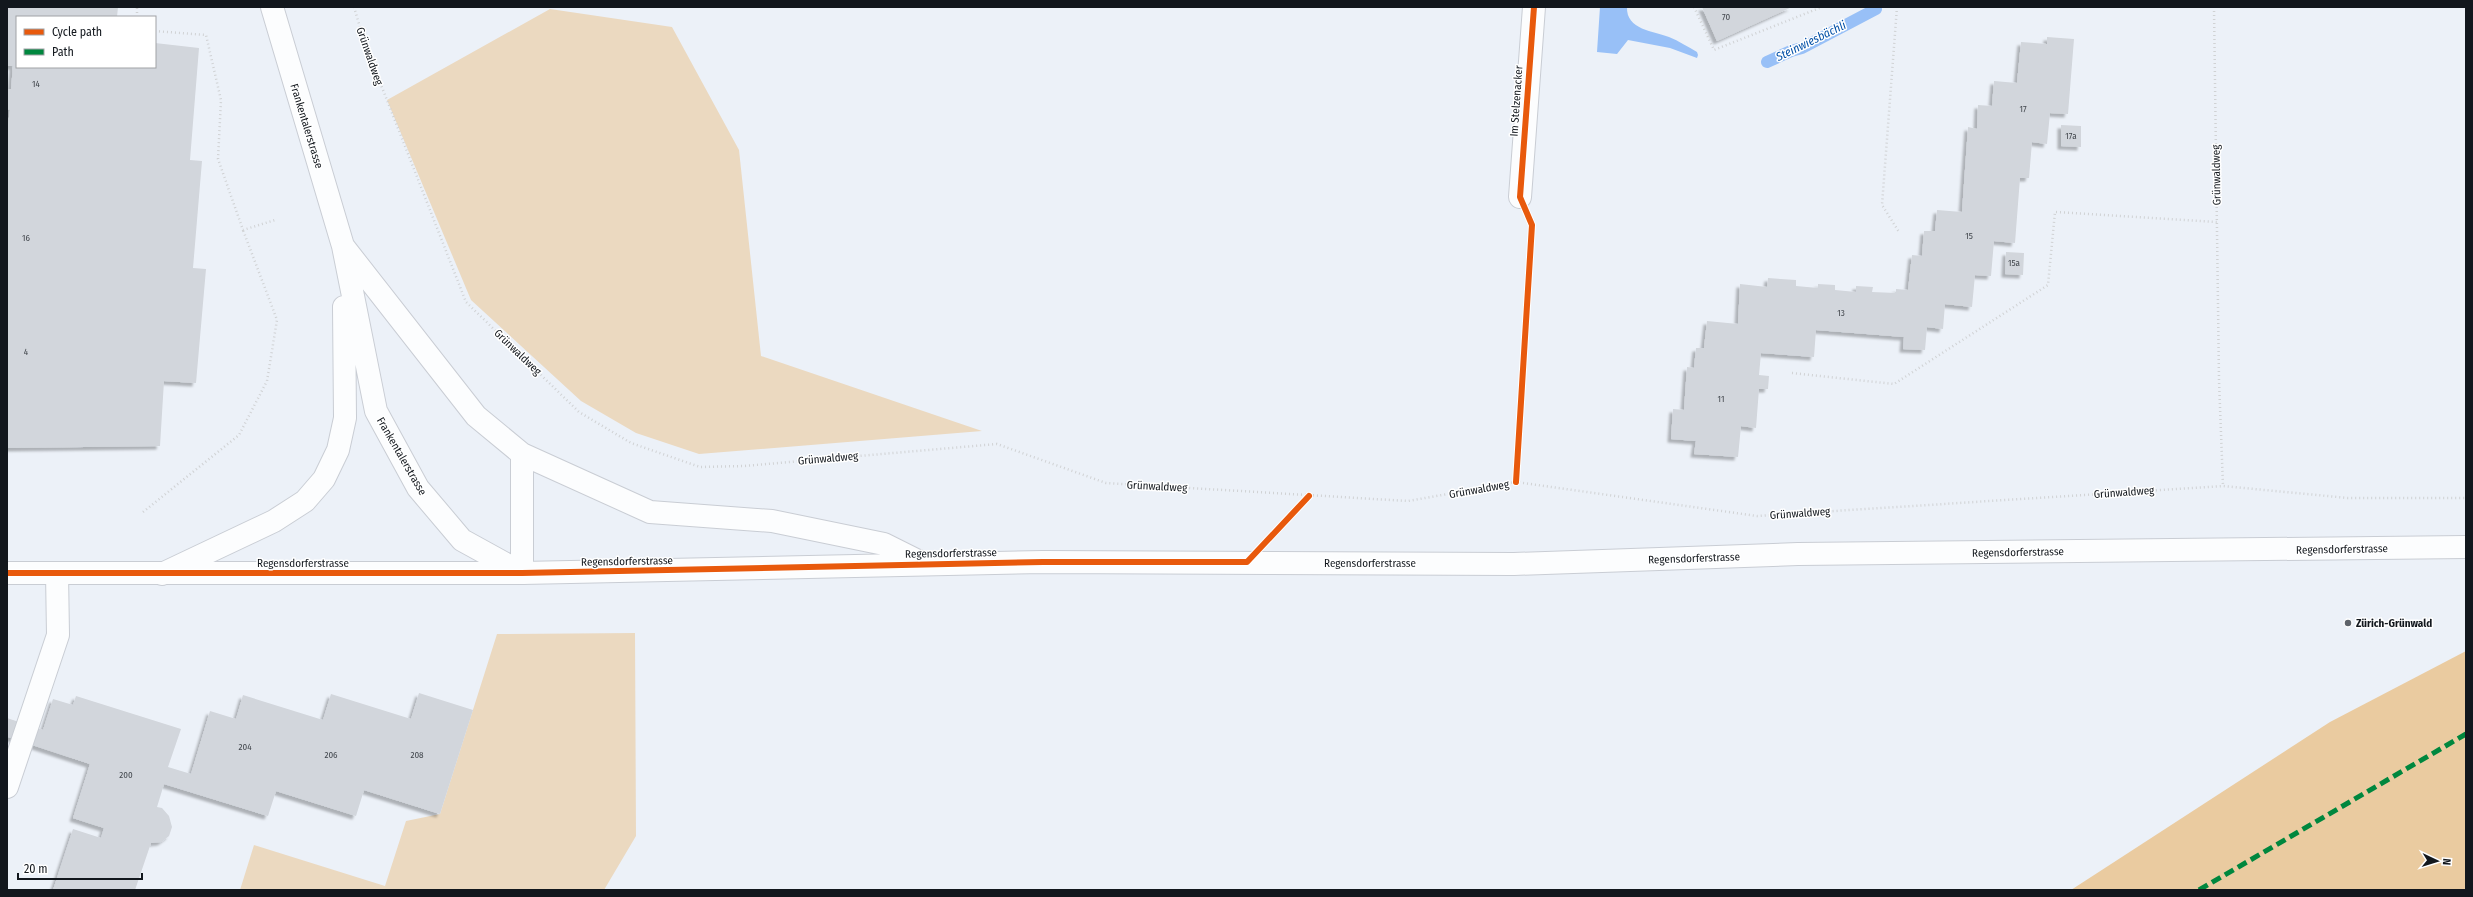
<svg xmlns="http://www.w3.org/2000/svg" width="2473" height="897" font-family="'Fira Sans Condensed',sans-serif">
<style>
.green{fill:#ebd9c0}
.forest{fill:#eacba0}
.water{fill:#98c0f7}
.lines{fill:none;stroke-linecap:round;stroke-linejoin:round}
.stream{stroke:#98c0f7;stroke-width:12}
.building{fill:#d2d6dc;filter:url(#shadow)}
.minor-casing{stroke:#c9cdd4;stroke-width:24}
.major-casing{stroke:#c9cdd4;stroke-width:24}
.path{stroke:#d0d2d4;stroke-width:2.5;stroke-dasharray:1 3;stroke-linecap:butt}
.minor{stroke:#fcfdfe;stroke-width:22}
.major{stroke:#fcfdfe;stroke-width:22}
.quiet{stroke:#00873e;stroke-width:5;stroke-dasharray:10 5;stroke-linecap:butt}
.cycleway-casing{stroke:#fff;stroke-width:8}
.cycleway{stroke:#e8590c;stroke-width:6}
.poi-dot{fill:#5e636a;stroke:#fff;stroke-width:1.5}
.labels{text-anchor:middle;stroke-width:3;stroke-linejoin:round;paint-order:stroke}
.number-label{font-size:9px;fill:#42474d}
.street-label{font-size:11px;fill:#12171d;stroke:#fff}
.poi-label{font-size:11px;font-weight:bold;fill:#12171d;stroke:#fff;text-anchor:start}
.water-label{font-size:12px;font-style:italic;fill:#0451a7;stroke:#fff}
</style>
<defs>
<filter id="shadow"><feDropShadow dx="-3.5" dy="3.5" stdDeviation="1" flood-color="#0004"/></filter>
</defs>
<rect width="100%" height="100%" fill="#ecf1f8"/>
<!-- green -->
<path class="green" d="M550,9L672,27L739,150L761,356L982,431L699,454L636,433L581,401L471,300L387,100Z
M635,633L636,836L604,890H240L254,845L385,886L406,821L440,814L497,634Z"/>
<!-- forest -->
<path class="forest" d="M2466,651V890H2071L2330,722Z"/>
<!-- water -->
<path class="water" d="M1600,7H1627C1626,30 1654,31 1669,37C1679,41 1688,47 1697,52L1698,55L1697,58L1670,48L1628,40L1617,54L1597,52Z"/>
<g class="lines">
<!-- stream -->
<path class="stream" d="M1767,62L1791,51L1802,48L1876,9"/>
</g>
<!-- building -->
<path class="building" d="M7,7H118L117,17H17V67H155V43L199,48L190,160L202,161L193,268L206,269L196,383L164,381L160,446L7,448V132L10,110L7,109V89H11L13,66H7Z
M1702,7H1792L1717,41Z
M2047,37L2074,39L2068,114L2050,113L2047,144L2032,142L2029,178H2020L2015,243L1994,241L1991,276L1975,275L1972,307L1945,304L1943,329L1927,327L1925,350L1903,349L1904,337L1816,330L1814,357L1761,353L1759,375L1769,376L1768,389H1759L1756,428L1741,426L1738,457L1694,454L1696,441L1671,439L1673,409L1684,410L1687,367L1694,368L1696,348H1704L1707,321L1738,324L1740,284L1767,287L1768,278L1796,280V286L1818,288V284L1835,285V290L1856,292V286L1873,287L1872,292L1896,293V289L1908,290L1912,255L1922,256L1924,231H1935L1937,210L1962,212L1968,127L1977,129L1978,105L1992,106L1994,81L2017,83L2021,42L2047,44Z
M2061,125L2081,126V147L2061,146Z
M2006,252L2024,253L2023,275L2005,274Z
M419,693L473,710L440,814L364,790L356,816L276,791L268,816L164,784L157,807L162,808L169,816L172,827L169,836L161,842L151,843L135,890H53L73,829L101,838L104,828L73,818L90,764L8,737L7,740V718L43,730L53,699L73,705L76,696L181,729L168,767L191,774L210,711L236,719L243,695L323,720L331,694L411,719Z"/>
<g class="lines">
<defs>
<path id="minor" d="M1520,197L1534,7
M7,573H522
M7,787L58,635L57,573"/>
<path id="major" d="M272,7L343,246L376,411L418,488L462,540L522,573
M343,246L476,416L522,454L650,512L772,521L884,544L920,562
M522,573L1043,562L1514,564L1798,554L2466,547
M522,573V454
M162,574L274,521L305,501L324,479L338,450L345,418L344,307"/>
</defs>
<!-- minor casing -->
<use href="#minor" class="minor-casing"/>
<!-- major casing -->
<use href="#major" class="major-casing"/>
<!-- path -->
<path class="path" d="M354,7L365,44L466,302L579,412L631,443L700,467L744,466L997,444L1106,483L1408,501L1516,482L1757,516L2223,486L2348,498H2466
M1694,7L1714,50L1822,7
M1897,7L1882,205L1899,232
M2214,7L2219,380L2223,486
M137,17V7
M155,31L206,35L221,100L218,159L243,230L275,220
M1792,373L1894,384L2048,285L2055,212L2217,222
M143,512L239,435L267,381L277,320L243,230"/>
<!-- minor -->
<use href="#minor" class="minor"/>
<!-- major -->
<use href="#major" class="major"/>
<!-- quiet -->
<path class="quiet" d="M2199,890L2466,734"/>
<defs>
<path id="cycleway" d="M1516,482L1532,225L1520,197L1534,7
M7,573H522L1043,562H1247L1309,496"/>
</defs>
<!-- cycleway casing -->
<use href="#cycleway" class="cycleway-casing"/>
<!-- cycleway -->
<use href="#cycleway" class="cycleway"/>
</g>
<!-- markers -->
<circle class="poi-dot" cx="2348" cy="623" r="4"/>
<g class="labels">
<!-- number labels -->
<g class="number-label">
<text x="1726" y="20">70</text>
<text x="36" y="87">14</text>
<text x="2023" y="112">17</text>
<text x="2071" y="139">17a</text>
<text x="1969" y="239">15</text>
<text x="26" y="241">16</text>
<text x="2014" y="266">15a</text>
<text x="1841" y="316">13</text>
<text x="26" y="355">4</text>
<text x="1721" y="402">11</text>
<text x="245" y="750">204</text>
<text x="331" y="758">206</text>
<text x="417" y="758">208</text>
<text x="126" y="778">200</text>
</g>
<!-- street labels -->
<g class="street-label">
<text transform="translate(370 56) rotate(71)" y="4">Grünwaldweg</text>
<text transform="translate(1516 101) rotate(-86)" y="4">Im Stelzenacker</text>
<text transform="translate(307 126) rotate(73)" y="4">Frankentalerstrasse</text>
<text transform="translate(2216 175) rotate(-91)" y="4">Grünwaldweg</text>
<text transform="translate(518 352) rotate(44)" y="4">Grünwaldweg</text>
<text transform="translate(402 456) rotate(60)" y="4">Frankentalerstrasse</text>
<text transform="translate(828 458) rotate(-5)" y="4">Grünwaldweg</text>
<text transform="translate(1157 486) rotate(3)" y="4">Grünwaldweg</text>
<text transform="translate(1479 489) rotate(-10)" y="4">Grünwaldweg</text>
<text transform="translate(2124 492) rotate(-4)" y="4">Grünwaldweg</text>
<text transform="translate(1800 513) rotate(-4)" y="4">Grünwaldweg</text>
<text transform="translate(2342 549) rotate(-1)" y="4">Regensdorferstrasse</text>
<text transform="translate(2018 552) rotate(-1)" y="4">Regensdorferstrasse</text>
<text transform="translate(951 553) rotate(-1)" y="4">Regensdorferstrasse</text>
<text transform="translate(1694 558) rotate(-2)" y="4">Regensdorferstrasse</text>
<text transform="translate(627 561) rotate(-1)" y="4">Regensdorferstrasse</text>
<text x="303" y="567">Regensdorferstrasse</text>
<text x="1370" y="567">Regensdorferstrasse</text>
</g>
<!-- poi labels -->
<g class="poi-label">
<text x="2356" y="627">Zürich-Grünwald</text>
</g>
<!-- water labels -->
<g class="water-label">
<text transform="translate(1811 41) rotate(-26)" y="4">Steinwiesbächli</text>
</g>
</g>
<!-- border -->
<rect width="2473" height="897" fill="none" stroke="#12171d" stroke-width="16"/>
<!-- legend -->
<rect x="16" y="16" width="140" height="52" fill="#ffffff" stroke="#a0a2a5"/>
<rect x="24" y="29" width="20" height="6" fill="#e8590c" stroke="#a0a2a5"/>
<text x="52" y="36" font-size="12" fill="#12171d">Cycle path</text>
<rect x="24" y="49" width="20" height="6" fill="#00873e" stroke="#a0a2a5"/>
<text x="52" y="56" font-size="12" fill="#12171d">Path</text>
<!-- north arrow -->
<g transform="translate(2437 861) rotate(94)" stroke="#ffffff" stroke-width="3" paint-order="stroke">
<path d="M0-3L7 15L0 10L-7 15Z" fill="#12171d"/>
<text y="-6" font-size="11" font-weight="bold" text-anchor="middle" fill="#12171d">N</text>
</g>
<!-- scale -->
<path d="M18 873v6h124v-6" fill="none" stroke="#12171d" stroke-width="2"/>
<text x="24" y="873" font-size="12" fill="#12171d" stroke="#ffffff" stroke-width="3" paint-order="stroke">20 m</text>
</svg>
